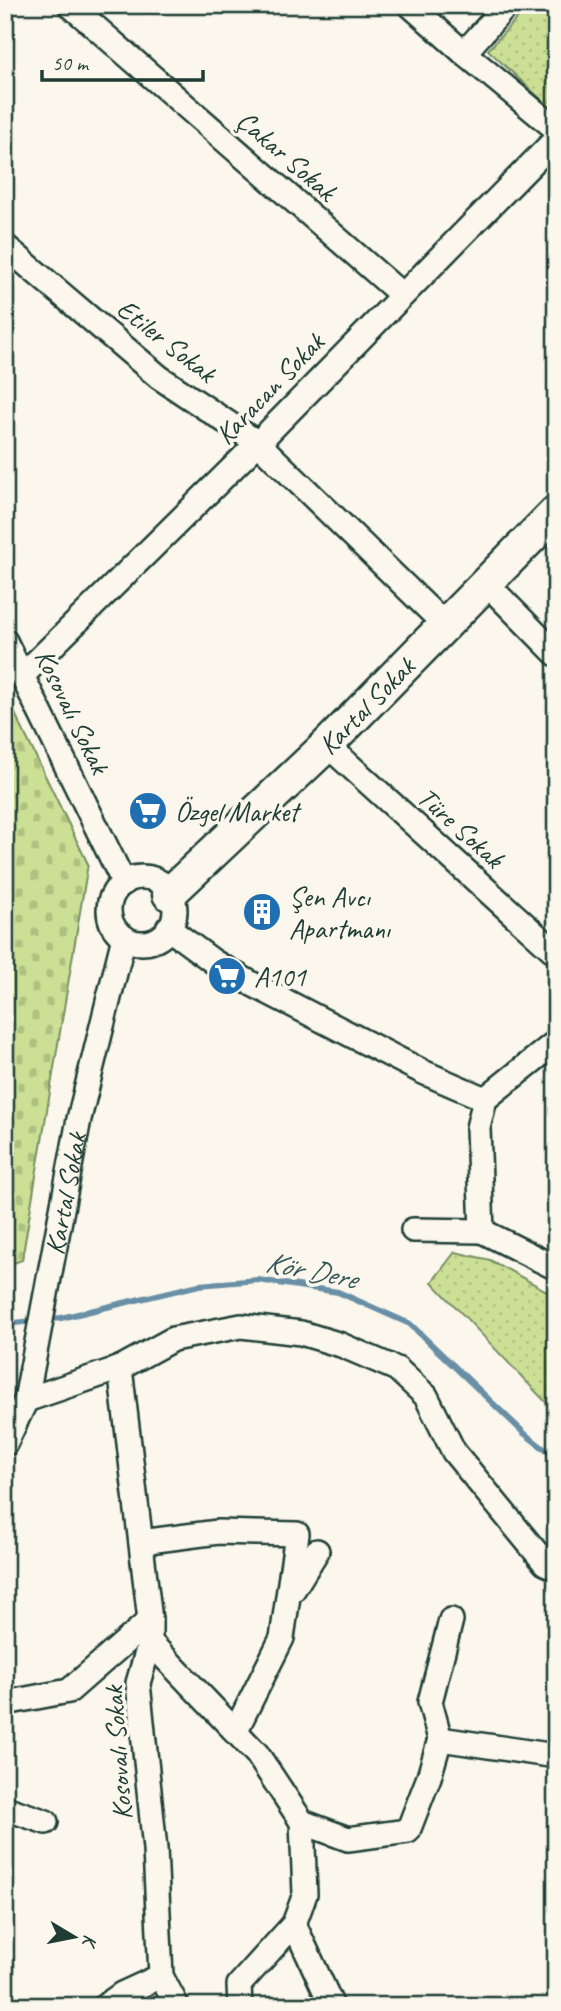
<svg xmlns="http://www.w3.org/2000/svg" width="561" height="2011" font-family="Caveat,sans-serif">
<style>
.cemetery{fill:url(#cemetery-stones);stroke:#768e64;stroke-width:2}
.park{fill:url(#park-dots);stroke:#768e64;stroke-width:2}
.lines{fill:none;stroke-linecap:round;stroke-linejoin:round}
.stream{stroke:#688fa6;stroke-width:6}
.street-casing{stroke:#1f3d34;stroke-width:28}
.secondary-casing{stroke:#1f3d34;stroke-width:37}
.street{stroke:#fbf7ec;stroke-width:23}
.secondary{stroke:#fbf7ec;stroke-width:32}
.labels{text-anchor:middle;stroke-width:7;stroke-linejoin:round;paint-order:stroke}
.street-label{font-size:28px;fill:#1f3d34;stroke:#fbf7ec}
.poi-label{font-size:28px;fill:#1f3d34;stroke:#fbf7ec;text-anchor:start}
.water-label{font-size:30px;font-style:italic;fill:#37585a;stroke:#fbf7ec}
</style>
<defs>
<pattern id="cemetery-stones" width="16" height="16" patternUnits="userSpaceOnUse" patternTransform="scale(1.75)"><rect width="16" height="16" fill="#cce095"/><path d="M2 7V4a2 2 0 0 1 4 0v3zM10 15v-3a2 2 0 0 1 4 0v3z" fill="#afc181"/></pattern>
<pattern id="park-dots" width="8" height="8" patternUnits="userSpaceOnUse" patternTransform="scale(1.75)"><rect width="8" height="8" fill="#cce095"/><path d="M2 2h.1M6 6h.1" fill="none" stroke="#afc181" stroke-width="1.8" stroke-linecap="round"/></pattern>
</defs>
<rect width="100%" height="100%" fill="#fbf7ec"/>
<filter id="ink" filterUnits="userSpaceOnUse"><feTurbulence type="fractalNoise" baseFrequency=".0143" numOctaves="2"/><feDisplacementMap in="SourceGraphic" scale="14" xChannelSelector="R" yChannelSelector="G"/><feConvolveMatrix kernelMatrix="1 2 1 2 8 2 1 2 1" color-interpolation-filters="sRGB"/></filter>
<g filter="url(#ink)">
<!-- cemetery -->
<path class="cemetery" d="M5,693L88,864L22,1260L5,1266Z"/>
<!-- park -->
<path class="park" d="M529,5H556V113L488,50Z
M455,1252L490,1260L556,1296V1413L432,1282Z"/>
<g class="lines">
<!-- stream -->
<path class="stream" d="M5,1324L61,1318L199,1285L258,1280L338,1292L410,1324L525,1434L556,1458"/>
<defs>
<g id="street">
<path d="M70,5L402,295"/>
<path d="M410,5L464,53L556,129"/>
<path d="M464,53L507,5"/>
<path d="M5,246L159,377L258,443L445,625"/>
<path d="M485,582L556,654"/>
<path d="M5,641L124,883"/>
<path d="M23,675L258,443L556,139"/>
<path d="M327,745L556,953"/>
<circle cx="142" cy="910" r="33"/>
<path d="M168,928L214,962L254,985L423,1072L485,1099"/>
<path d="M485,1099L478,1128L482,1231L556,1268"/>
<path d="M485,1099L556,1042"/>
<path d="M413,1230L482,1231"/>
<path d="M120,1368L150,1620V1642L138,1683L155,1849L161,1976L177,2006"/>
<path d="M26,1400L120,1368L173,1339L241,1326L301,1333L341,1345L397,1369L426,1396L454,1452L545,1563L556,1568"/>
<path id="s1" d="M5,1444L26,1400L79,1119L124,937"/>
<path d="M141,1542L218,1532L297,1534L282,1638L235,1732"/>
<path d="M293,1590L317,1551"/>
<path d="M150,1642L257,1754L302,1822L305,1894L294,1924L332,2006"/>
<path d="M5,1703L69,1691L150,1620"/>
<path d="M440,1739L556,1756"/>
<path d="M5,1808L46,1822"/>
<path d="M302,1822L348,1839L408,1831L429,1777L440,1739L430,1702L451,1620"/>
<path d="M105,2006L122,1994L161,1976"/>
<path d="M240,2006L239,1985L294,1924"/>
</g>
<g id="secondary">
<path id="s2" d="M169,894L327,745L556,512"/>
</g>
</defs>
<!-- street casing -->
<use href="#street" class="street-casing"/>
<!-- secondary casing -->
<use href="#secondary" class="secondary-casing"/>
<!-- street -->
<use href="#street" class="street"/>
<!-- secondary -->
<use href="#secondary" class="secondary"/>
</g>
</g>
<!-- icons -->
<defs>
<symbol id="supermarket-disc" viewBox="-11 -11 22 22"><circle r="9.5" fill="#1f6fb2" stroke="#fbf7ec"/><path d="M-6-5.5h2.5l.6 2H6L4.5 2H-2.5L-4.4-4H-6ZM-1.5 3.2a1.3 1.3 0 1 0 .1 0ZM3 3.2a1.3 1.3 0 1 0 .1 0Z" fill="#fff"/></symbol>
<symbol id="building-disc" viewBox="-11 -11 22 22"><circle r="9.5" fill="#1f6fb2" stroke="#fbf7ec"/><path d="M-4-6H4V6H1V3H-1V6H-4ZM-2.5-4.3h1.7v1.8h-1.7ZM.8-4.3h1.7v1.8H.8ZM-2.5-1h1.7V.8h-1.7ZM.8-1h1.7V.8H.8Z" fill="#fff"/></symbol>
</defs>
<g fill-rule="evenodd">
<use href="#supermarket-disc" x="126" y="789" width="44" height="44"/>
<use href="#building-disc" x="240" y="890" width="44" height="44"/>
<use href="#supermarket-disc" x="205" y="954" width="44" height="44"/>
</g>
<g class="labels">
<!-- street labels -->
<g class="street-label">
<text transform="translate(287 155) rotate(41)" y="10">Çakar Sokak</text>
<text transform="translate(167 340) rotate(38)" y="10">Etiler Sokak</text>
<text transform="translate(269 388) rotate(-46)" y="10">Karacan Sokak</text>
<text dy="10" stroke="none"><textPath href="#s2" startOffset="273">Kartal Sokak</textPath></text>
<text transform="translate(73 711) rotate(64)" y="10">Kosovalı Sokak</text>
<text transform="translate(461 827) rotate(42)" y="10">Türe Sokak</text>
<text dy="10" stroke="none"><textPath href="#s1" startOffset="259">Kartal Sokak</textPath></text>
<text transform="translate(117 1753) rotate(-94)" y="10">Kosovalı Sokak</text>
</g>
<!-- poi labels -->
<g class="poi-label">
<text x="175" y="821">Özgel Market</text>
<text x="289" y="906">Şen Avcı<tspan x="289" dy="32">Apartmanı</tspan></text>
<text x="254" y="986">A101</text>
</g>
<!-- water labels -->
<g class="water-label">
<text transform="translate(311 1270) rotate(11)" y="10">Kör Dere</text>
</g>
</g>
<!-- margin -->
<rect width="561" height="2011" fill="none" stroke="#fbf7ec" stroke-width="28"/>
<rect x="14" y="14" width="533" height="1983" fill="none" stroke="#1f3d34" stroke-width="2.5" filter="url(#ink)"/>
<!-- north arrow -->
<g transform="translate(74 1937) rotate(100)" stroke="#fbf7ec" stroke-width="5" paint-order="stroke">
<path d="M0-5L12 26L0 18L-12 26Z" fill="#1f3d34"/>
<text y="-10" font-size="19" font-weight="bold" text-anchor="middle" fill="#1f3d34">K</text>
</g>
<!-- scale -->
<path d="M42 70v10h161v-10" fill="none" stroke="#1f3d34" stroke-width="3.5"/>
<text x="52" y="70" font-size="21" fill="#1f3d34" stroke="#fbf7ec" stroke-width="5" paint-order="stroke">50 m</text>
</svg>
